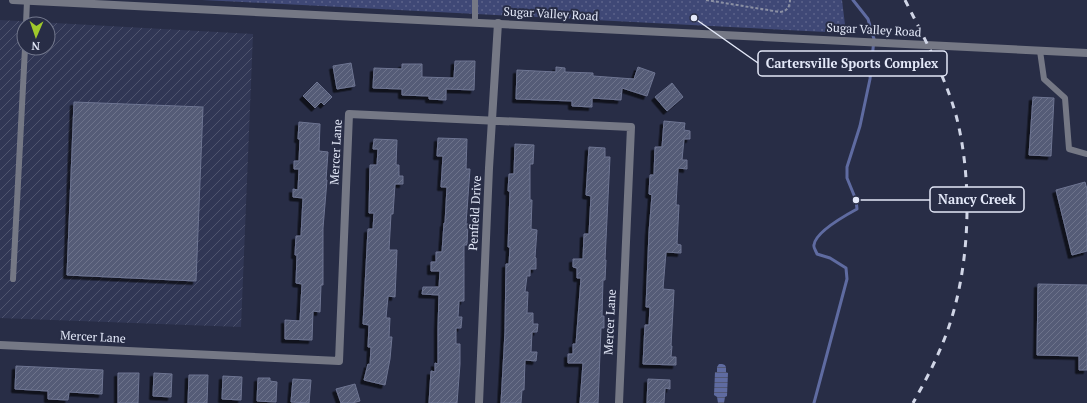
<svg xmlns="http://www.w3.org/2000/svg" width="1087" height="403" font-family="'PT Serif',serif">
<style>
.industrial{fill:url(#industrial-furrows);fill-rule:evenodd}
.park{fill:url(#park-dots)}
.water{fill:url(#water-rules)}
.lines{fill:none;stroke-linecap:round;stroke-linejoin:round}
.stream{stroke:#5f6ba1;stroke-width:3}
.building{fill:url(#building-hatch);stroke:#6e7592;filter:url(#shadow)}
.path{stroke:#8b90a4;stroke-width:2;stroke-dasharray:3 2;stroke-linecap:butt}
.service{stroke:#757885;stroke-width:6}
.minor{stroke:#757885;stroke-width:8}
.tertiary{stroke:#757885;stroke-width:8}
.rail{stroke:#d0d5e6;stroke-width:3;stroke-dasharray:7 7;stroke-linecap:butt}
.labels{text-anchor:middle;stroke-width:4;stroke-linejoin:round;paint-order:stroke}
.street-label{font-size:12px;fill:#e3e8f8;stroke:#282d46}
.leader{fill:none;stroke:#e3e8f8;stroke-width:1.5}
.callout-dot{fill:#e3e8f8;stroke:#282d46;stroke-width:1.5}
.callout{fill:#282d46;stroke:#e3e8f8;stroke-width:1.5}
.callout-label{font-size:13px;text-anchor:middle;font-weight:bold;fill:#e3e8f8}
</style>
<defs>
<pattern id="industrial-furrows" width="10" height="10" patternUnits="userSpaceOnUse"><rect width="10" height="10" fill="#313755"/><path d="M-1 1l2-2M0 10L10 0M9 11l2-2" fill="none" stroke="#4f546e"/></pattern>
<pattern id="park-dots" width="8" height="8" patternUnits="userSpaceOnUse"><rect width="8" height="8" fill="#3f4876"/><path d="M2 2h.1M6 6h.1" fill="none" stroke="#5b628a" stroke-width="1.8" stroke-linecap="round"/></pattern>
<pattern id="water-rules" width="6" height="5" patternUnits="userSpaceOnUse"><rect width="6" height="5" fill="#5f6ba1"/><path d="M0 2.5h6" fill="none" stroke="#525876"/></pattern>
<pattern id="building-hatch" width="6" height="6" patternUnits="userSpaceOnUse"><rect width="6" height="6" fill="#555c77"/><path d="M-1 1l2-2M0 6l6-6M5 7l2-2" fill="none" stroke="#6d738b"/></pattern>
<filter id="shadow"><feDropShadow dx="-3.5" dy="3.5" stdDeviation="0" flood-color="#0009"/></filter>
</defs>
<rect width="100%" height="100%" fill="#282d46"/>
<!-- industrial -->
<path class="industrial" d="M0,20L253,34L241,327L0,318ZM24,24H48V48H24Z"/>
<!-- park -->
<path class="park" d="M202,0H842L846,33L243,2Z"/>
<!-- water -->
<path class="water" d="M719,364H722C727,365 726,368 726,372L728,373L727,396L725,397L724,403H718L717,397L714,395L715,372H717V367Z"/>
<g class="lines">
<!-- stream -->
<path class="stream" d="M814,403L847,279L846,268L830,258L817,254C816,251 813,247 814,245C815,232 846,215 857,209L856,200L847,178V167L860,126L870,79L874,39L868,19L853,0"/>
</g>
<!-- building -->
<path class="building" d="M455,61H475L474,90L446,89V100L429,99V96L402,95V89L373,88L374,68L402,69V64H422V77L454,78Z
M351,63L355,86L337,89L333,66Z
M556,67L565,68V72L593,73V76L634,79L638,67L655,73L647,96L622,88L621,100L592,98V107L572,106V101L516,99L517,70L556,72Z
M317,82L332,97L324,105L321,102L315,108L303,96Z
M672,83L683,97L667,111L655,97Z
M1033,97L1054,98L1051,156L1029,155Z
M74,102L203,107L196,281L67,275Z
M664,121L685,123L684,130L690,131V139H684L682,160H687V169L678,168L676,205H679L677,244L681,245V253L666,252L663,289L674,290L671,346H672L671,357H676V365L643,364L645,325H649L650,307H646L649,232L652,195L649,194L650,175H654L655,147H662Z
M299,122L320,124L319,151L328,152L326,180H327L323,228V285H321L320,312L313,311L312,340L285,339V320L300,321L302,284L296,283L297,255H295L296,236H301L303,198L293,197V189L298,190L299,169H294V161H299L300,139H298Z
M438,138L467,139L466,169H470L466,224H468L467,245H464V301H459L458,317H462L461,328H456V344H460V364L457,403H429L431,371L435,372V363L438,364V327L439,295L422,294L423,287H439L440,271H431V262H436V252H442L444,223H445L447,187H441L443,156H437Z
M374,139L397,140L396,165H399V176H403V184H395L393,214H391L389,250H397L395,297L388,296L386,318H390L389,337H392L390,359L385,385L364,380L368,364L370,365L371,347H368L369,325L363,324L368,229H373L374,213H369L370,165H377L378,149H373Z
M515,144L534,145L533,164H530V200H532L531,229L537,230L535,257L536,258V269H530V276H527L525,292H528L527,313H533V324H538L537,332H532L531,352H537L536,361L525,360L524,390H522L521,403H501L505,332L506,264H509L510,247H508L510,191H508L509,174H514Z
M589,147L605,148V157H610L605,260H606L605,280H603L602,316H604V328H601L598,403H580L583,363H568V354H573V344H576L581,278H577V268L573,267V259H583L584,234H589L591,196L586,195Z
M1085,182L1087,189V251L1072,255L1056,190Z
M1038,284L1087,285V370H1079V356L1037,355Z
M16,366L103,370L102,394L69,392L68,400L48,399V391L15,389Z
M118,373H139L138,403H118Z
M154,373L172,374L171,397L153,396Z
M189,375H208L207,403H188Z
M223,376L242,377L241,400L222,399Z
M258,378H270V381L277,382L276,402L257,401Z
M293,379L311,380L309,403L291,402Z
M648,379L670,380V389L665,388L664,403H647Z
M355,384L360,401L352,403H341L336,389Z"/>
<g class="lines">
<!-- path -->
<path class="path" d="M706,0L780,12C787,11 790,7 790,0"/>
<!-- service -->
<path class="service" d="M475,22V0
M26,24L27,1
M1040,51L1044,79L1065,98L1069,149L1087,154
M13,279L25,48"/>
<!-- minor -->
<path class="minor" d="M0,345L339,361L349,114L631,127L619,403
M479,403L489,168L498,23"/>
<!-- tertiary -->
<path class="tertiary" d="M13,0L1087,53"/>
<!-- rail -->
<path class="rail" d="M905,0C924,38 946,77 957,119C973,184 970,269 947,332C938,357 926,380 913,403"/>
</g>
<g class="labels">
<!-- street labels -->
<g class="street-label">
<text transform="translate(551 14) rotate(3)" y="4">Sugar Valley Road</text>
<text transform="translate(874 30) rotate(3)" y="4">Sugar Valley Road</text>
<text transform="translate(336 152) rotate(-87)" y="4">Mercer Lane</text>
<text transform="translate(475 213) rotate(-87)" y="4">Penfield Drive</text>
<text transform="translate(610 322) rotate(-87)" y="4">Mercer Lane</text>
<text transform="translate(93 337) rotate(3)" y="4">Mercer Lane</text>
</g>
</g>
<!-- callouts -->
<path class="leader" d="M694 18L758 63M856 200L930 200"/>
<g class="callout-dot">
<circle cx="694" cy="18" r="4"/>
<circle cx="856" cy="200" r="4"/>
</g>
<g class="callout">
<rect x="758" y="51" width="189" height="25" rx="4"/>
<rect x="930" y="187" width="94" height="25" rx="4"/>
</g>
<g class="callout-label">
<text x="852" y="68">Cartersville Sports Complex</text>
<text x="977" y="204">Nancy Creek</text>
</g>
<!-- north arrow -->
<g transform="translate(36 36) rotate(182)"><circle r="19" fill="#282d46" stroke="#73788d"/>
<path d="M0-3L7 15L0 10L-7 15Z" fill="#a0c92b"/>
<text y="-6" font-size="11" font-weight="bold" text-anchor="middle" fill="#e3e8f8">N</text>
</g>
</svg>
